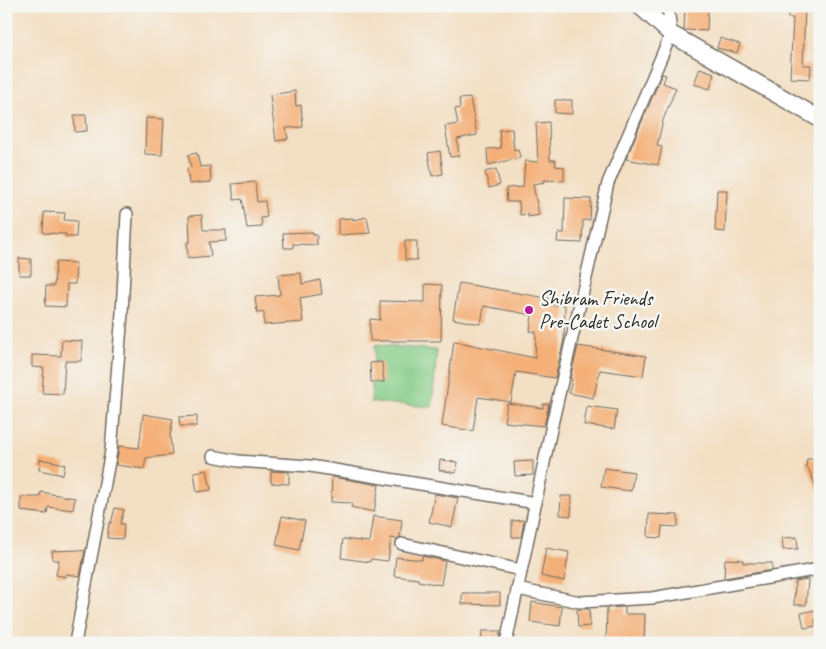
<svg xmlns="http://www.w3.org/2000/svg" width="826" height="649" font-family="Caveat,sans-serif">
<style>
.green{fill:#86cc87;stroke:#587c59}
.building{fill:#f4b078}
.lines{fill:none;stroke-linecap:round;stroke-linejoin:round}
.street-casing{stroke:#716a60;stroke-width:14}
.secondary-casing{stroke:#716a60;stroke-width:19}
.street{stroke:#fff;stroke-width:11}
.secondary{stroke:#fff;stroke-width:16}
.poi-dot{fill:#b5179e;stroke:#f6f6f2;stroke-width:2}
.labels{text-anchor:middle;stroke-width:5;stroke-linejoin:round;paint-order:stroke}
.poi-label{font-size:20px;fill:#2b2b2b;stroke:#f6f6f2;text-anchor:start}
</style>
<rect width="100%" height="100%" fill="#f6f6f2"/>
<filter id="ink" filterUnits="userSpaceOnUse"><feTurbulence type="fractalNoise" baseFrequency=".02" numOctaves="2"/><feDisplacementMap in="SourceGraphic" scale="10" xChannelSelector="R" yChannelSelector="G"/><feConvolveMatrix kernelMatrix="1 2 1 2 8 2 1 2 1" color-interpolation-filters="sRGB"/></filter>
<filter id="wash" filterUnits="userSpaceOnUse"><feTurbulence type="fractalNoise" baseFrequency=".0096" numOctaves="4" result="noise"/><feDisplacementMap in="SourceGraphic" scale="20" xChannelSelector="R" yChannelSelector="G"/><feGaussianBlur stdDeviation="1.12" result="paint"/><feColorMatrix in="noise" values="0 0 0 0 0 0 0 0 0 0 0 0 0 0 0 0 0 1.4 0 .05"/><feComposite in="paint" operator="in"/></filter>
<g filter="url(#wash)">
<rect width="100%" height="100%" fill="#f3dfc3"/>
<!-- green -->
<path class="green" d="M375,345L437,350L432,407L371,402Z"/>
<g id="blocks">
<!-- building -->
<path class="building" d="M691,6H708L707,31L684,30L685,9H691Z
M787,6H805L803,65H811L810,79L790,78L793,18H788Z
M720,38L740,44L737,53L717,48Z
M700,68L714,73L710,89L694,84Z
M662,74L666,75L663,83L676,88L663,120L657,146L662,147L658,165L626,159Z
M295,91L296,106L301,105L303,127L286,128L288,139L276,141L270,95Z
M470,98L477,135L457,139L459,156L450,157L445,126L458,124L455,109L460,108L459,99Z
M555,100H572V114L555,113Z
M74,115H86L87,131L75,132Z
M146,118L164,119L162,155L145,154Z
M549,122L550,160H556L555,166L564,167V181L544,180L545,182L533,184L539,215L528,217V214L520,215L519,202H507L506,188L523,187L525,161L538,162L536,123Z
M512,129L514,150L518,149L520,158L488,165L487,149L501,148L499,130Z
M440,151L443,174L432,176L428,153Z
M197,153L200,167L210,166L211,182L189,184L187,168L191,167L188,155Z
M496,169L500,185L489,188L485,172Z
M255,182L257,202L265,201L267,217L261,218L262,227L247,228L242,199L234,200L232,184Z
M717,190H727L725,232L715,231Z
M565,198L591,199L590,220H583L582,243L557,242L558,233H564Z
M44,212L65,213L64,220L77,221L76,237H66V234L43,233Z
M202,215L203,230H226V241L209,242L211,256L188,258L187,242H190L189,216Z
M367,217L370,233L338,235V219L353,218V220Z
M313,232V235H317V245L293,244V248H284L283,233Z
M405,241H417V260H405Z
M19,258L31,259V275H19Z
M56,262L76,263L75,284H67L66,307L45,306L46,286H54Z
M301,273L302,284L320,280L322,294L300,298L303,322L264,325V312L257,313L255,297L280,295L278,275Z
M459,283L553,299L552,305H565L564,339L555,378L516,372L511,402L478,397L473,431L442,426L454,341L535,358L536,332L530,331L532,315L484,306L481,324L453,319Z
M425,284L442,285L441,341H370V319L380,320V301L425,302Z
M62,340L82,341L81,361H65L63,394L42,393L44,368L32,367V355L61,356Z
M578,346L646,356L643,376L600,370L593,398L569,393L572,379H570Z
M382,362L384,382H371L370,363Z
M507,403L543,408V404H549L544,426L504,422Z
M587,406L617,410L614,429L584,425Z
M143,414L173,419L170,436L172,455L146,458L144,469L116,465L119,446L139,448Z
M197,416V426H180L179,417Z
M40,459L65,464L63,475L39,470Z
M807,459H820V495L808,468H806Z
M440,460L457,462L456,473L439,470Z
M533,461V475L515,476L514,462Z
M604,468L634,472L631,491L601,487Z
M207,470L211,490L197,492L194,472Z
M271,471L289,472V484L271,483Z
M332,477L379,485L374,512L351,507L352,503L331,502Z
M41,492L75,498L73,510L48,507L47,514L21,511V497H40Z
M435,494L458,498L452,527L429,522Z
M561,496H572L571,516L560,515Z
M115,508L124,510L120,524H124L123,539L107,538L109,523H111Z
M649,514L678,515V527L662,526L661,538L648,537Z
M282,516L305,521L299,550L276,545Z
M373,516L402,520L400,537L397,539L391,538L388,561L371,559L370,562L341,558L343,539L369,542Z
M524,520L521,537H512V521Z
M797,537L798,549L783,550L782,538Z
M546,548L569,552L564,581L541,576Z
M78,550L85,551L80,576L66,574V577L56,575L59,560H53L52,551Z
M422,556L445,561L441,585L418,581V579L394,576L396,557L422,560Z
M725,559L743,560V563H772V570L724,578Z
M808,579L806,605H794L795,581Z
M462,593H500V605L462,604Z
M532,602L562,607L560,626L530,622Z
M625,607V614H645L644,643H606L607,608Z
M577,609H589L590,626L578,627Z
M820,609V619L815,620L816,626L804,628L801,613Z
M482,631H500L499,643H481Z"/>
</g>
</g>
<g filter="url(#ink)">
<use href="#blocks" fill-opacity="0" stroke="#716a60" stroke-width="1"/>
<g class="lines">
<defs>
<path id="street" d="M213,456L238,461L310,466L536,503
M402,544L521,570
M517,589L580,602L652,598L820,569
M75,643L111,451L122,313L127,214
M506,643L553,420L608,183L671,34L668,6"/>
<path id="secondary" d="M640,6L671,34L820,119"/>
</defs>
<!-- street casing -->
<use href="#street" class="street-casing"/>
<!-- secondary casing -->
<use href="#secondary" class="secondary-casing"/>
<!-- street -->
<use href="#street" class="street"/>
<!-- secondary -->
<use href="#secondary" class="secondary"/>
</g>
</g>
<!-- markers -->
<circle class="poi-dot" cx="529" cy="310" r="5"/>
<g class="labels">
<!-- poi labels -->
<g class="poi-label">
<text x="539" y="305">Shibram Friends<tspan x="539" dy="23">Pre-Cadet School</tspan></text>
</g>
</g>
<!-- margin -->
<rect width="826" height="649" fill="none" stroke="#f6f6f2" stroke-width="25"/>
</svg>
